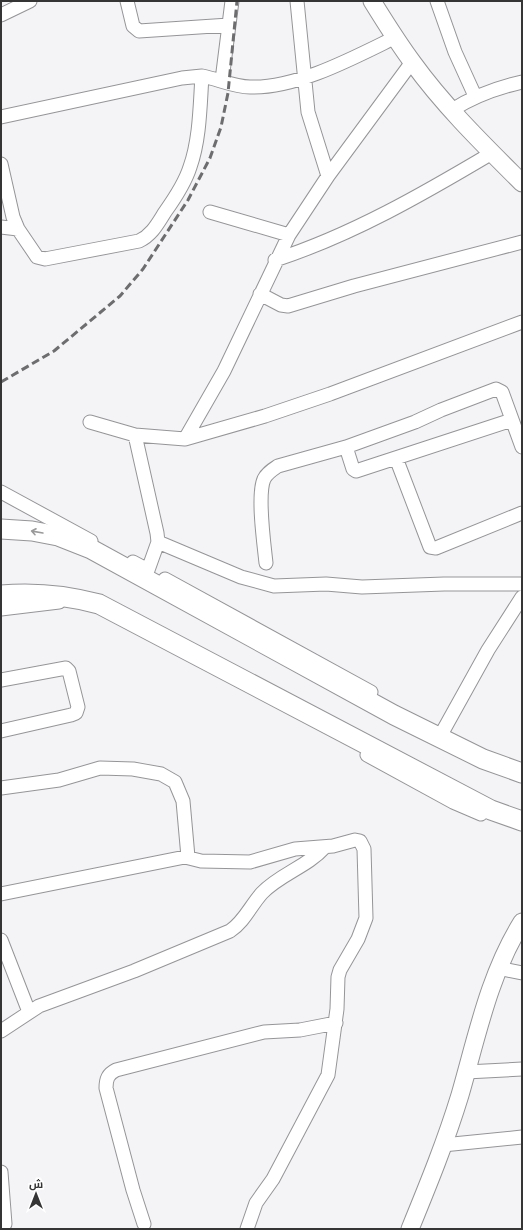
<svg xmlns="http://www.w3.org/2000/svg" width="523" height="1230" font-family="'Source Serif 4',Cairo,serif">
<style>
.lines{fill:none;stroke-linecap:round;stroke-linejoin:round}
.minor-casing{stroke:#959598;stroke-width:15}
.major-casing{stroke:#959598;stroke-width:19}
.highway-casing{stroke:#959598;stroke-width:21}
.minor{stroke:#fff;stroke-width:13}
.major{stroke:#fff;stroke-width:17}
.highway{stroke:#fff;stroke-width:19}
.rail{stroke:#6d6d6f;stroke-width:3;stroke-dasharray:8 4;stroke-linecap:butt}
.oneway{stroke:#9a9a9a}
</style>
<rect width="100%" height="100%" fill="#f4f4f7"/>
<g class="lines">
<defs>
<path id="minor" d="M127,1L133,26L139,31L229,25
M297,1L308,112L328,176
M437,1L455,52L475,96
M1,15L30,1
M202,76C218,79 234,87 250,87C296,89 355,57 396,37
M222,80L232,1
M452,110C474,96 496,88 522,82
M1,117L182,78L202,76C200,105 200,139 190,167C185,183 175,198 165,212C158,223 152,235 139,241L45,259L37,257L18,229L13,217L1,164
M210,212L289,235
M1,227L18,229
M275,260C352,235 423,194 492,153
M260,294L281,305L288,306L354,286L522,242
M90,422L135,435L185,439L224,371L289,235L328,176L412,62
M185,439L265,416L330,394L522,322
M346,447L353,469L356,471L512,420
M396,458L430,547L436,548L522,513
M1,492L91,541
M158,542L241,577L274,586L326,584L362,587L444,584H522
M133,562L148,570L158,542L157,533L135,435
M266,563C264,544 257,495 264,479C267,473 272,470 278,466L346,447L415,422L441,410L496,389L502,392L522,447
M165,579L371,692
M1,609L59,602
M1,680L66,668L69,671L78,707L76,713L71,715L1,731
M443,731L488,650L522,597
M367,755L453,802L481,814
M1,788L59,780L100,768L133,769L161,774L175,782L183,801L188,857
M1,894L185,857L201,861L250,862L295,849L333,846L355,840L360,841L364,849L366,918L358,939L340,970L338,977L337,1009L328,1075L273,1179L256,1203L247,1229
M1,940L29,1012
M498,968L522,973
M1,1031L39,1006L134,971L230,931C244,922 251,905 262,893C280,874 307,867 325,847
M466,1072L522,1069
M443,1145L522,1137
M1,1172L5,1224
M144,1224L133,1190L106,1088C106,1079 108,1074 116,1070L264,1032L300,1030L336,1023"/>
<path id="major" d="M372,1C385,22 398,43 413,63C444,106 484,145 522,183
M410,1229C428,1185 446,1141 460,1095C477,1036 489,975 522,922"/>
<path id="highway" d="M1,529L32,531L58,536L91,549L394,715L483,759L522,773
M1,595C35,592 66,595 99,604L491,810L522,821"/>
</defs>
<!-- minor casing -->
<use href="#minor" class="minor-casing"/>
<!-- major casing -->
<use href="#major" class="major-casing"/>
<!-- highway casing -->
<use href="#highway" class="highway-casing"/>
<!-- minor -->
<use href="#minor" class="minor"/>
<!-- major -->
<use href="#major" class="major"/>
<!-- highway -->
<use href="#highway" class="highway"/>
<!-- rail -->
<path class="rail" d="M1,382L54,351L120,296L143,269L188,200L210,158L221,127L228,93L237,1"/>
</g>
<!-- one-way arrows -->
<defs><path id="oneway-shaft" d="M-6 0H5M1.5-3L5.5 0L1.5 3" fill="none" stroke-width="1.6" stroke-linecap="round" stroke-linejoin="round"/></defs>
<use class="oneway" href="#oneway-shaft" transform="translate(37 532) rotate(-170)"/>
<!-- border -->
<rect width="523" height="1230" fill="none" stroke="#353536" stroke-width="4"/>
<!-- north arrow -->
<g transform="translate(36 1194)" stroke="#ffffff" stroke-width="3" paint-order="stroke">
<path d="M0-3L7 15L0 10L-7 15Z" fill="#353536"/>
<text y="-6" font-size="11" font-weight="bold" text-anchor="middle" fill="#353536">ش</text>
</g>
</svg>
